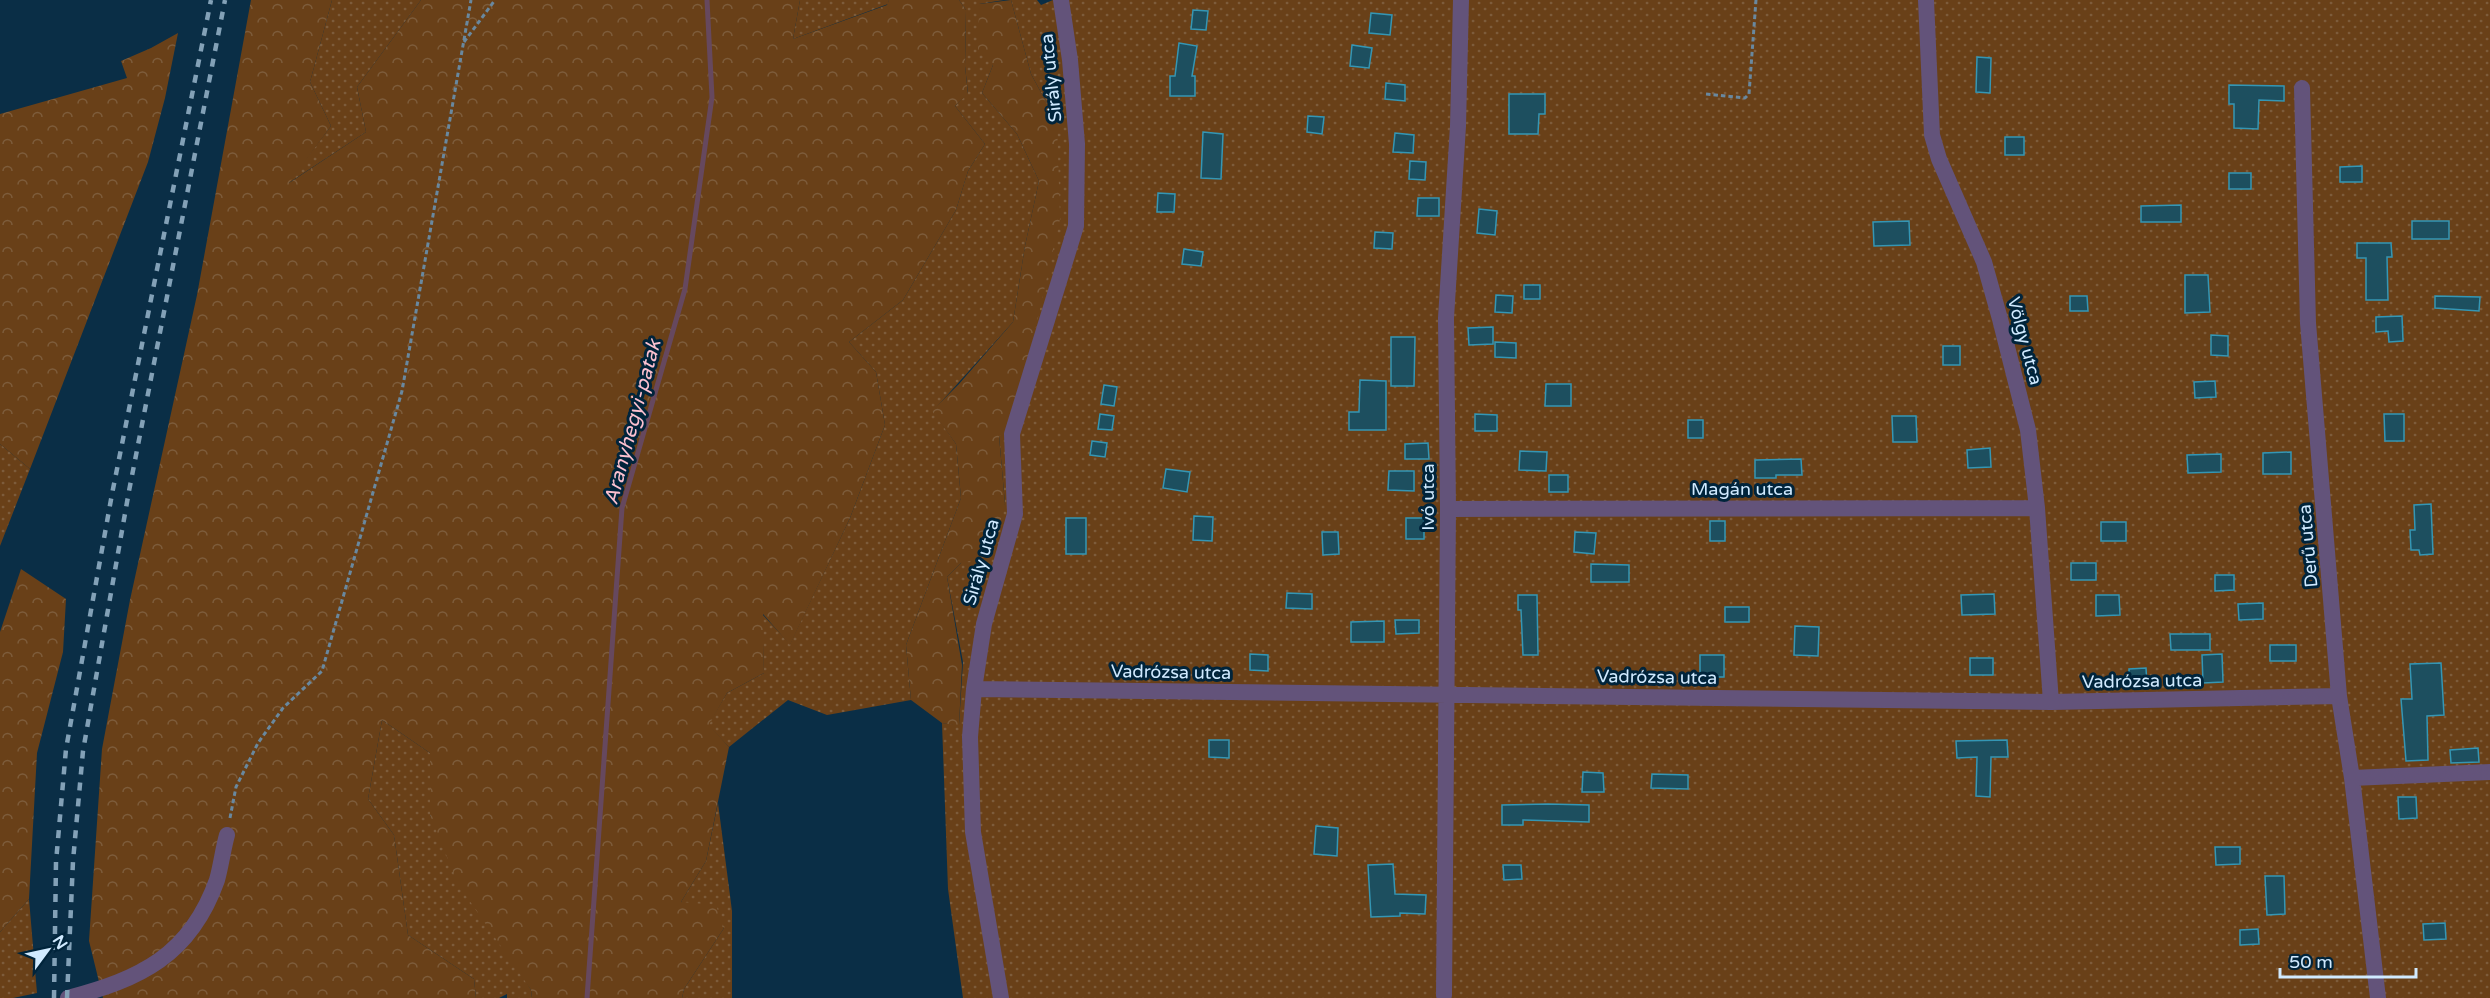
<svg xmlns="http://www.w3.org/2000/svg" width="2490" height="998" font-family="'Varela Round',sans-serif">
<style>
.green{fill:url(#green-dots)}
.forest{fill:url(#forest-crowns)}
.lines{fill:none;stroke-linecap:round;stroke-linejoin:round}
.stream{stroke:#66485e;stroke-width:5}
.building{fill:#1d4f5f;stroke:#3496b4;stroke-width:1.5}
.path{stroke:#69889f;stroke-width:3;stroke-dasharray:4.5 3;stroke-linecap:butt}
.minor{stroke:#63537a;stroke-width:16}
.rail{stroke:#83a1b7;stroke-width:4.5;stroke-dasharray:8 8;stroke-linecap:butt}
.labels{text-anchor:middle;stroke-width:6;stroke-linejoin:round;paint-order:stroke}
.street-label{font-size:18px;fill:#d0eaff;stroke:#00243b}
.water-label{font-size:20px;font-style:italic;fill:#fcc1d0;stroke:#00243b}
</style>
<defs>
<pattern id="green-dots" width="8" height="8" patternUnits="userSpaceOnUse" patternTransform="scale(1.5)"><rect width="8" height="8" fill="#694018"/><path d="M2 2h.1M6 6h.1" fill="none" stroke="#7d5c3b" stroke-width="1.8" stroke-linecap="round"/></pattern>
<pattern id="forest-crowns" width="20" height="18" patternUnits="userSpaceOnUse" patternTransform="scale(1.5)"><rect width="20" height="18" fill="#694018"/><path d="M2 6a3 3 0 1 1 6 0M12 15a3 3 0 1 1 6 0" fill="none" stroke="#7d5c3b"/></pattern>
</defs>
<rect width="100%" height="100%" fill="#0a2e46"/>
<!-- green -->
<path class="green" d="M332,0H421L357,87L366,132L287,184L331,126L310,82Z
M800,0H889L888,4L793,39Z
M959,0H1004L979,4L993,65L982,93L1017,134L1039,181L1025,246L1013,322L933,411L956,444L961,498L906,645L911,700L827,715L788,700L729,747L708,725L727,693L764,673L762,614L790,644L850,518L885,425L876,372L849,342L903,300L956,210L968,171L985,144L955,106L968,93L965,66L966,10Z
M1011,0H1037L1041,5L1053,0H2490V998H963L948,889L942,723L959,725L963,662L947,577L961,563L1005,504L999,435L1012,434L1057,122L1031,74Z
M0,444L30,469L0,546Z
M382,720L430,753V815L531,990L532,998H507V994L499,998H476L474,979L408,935L394,835L368,799Z
M718,803L732,911V998H682L684,989L724,928L681,902L706,861Z
M29,899L37,993L13,998H0V932Z"/>
<!-- forest -->
<path class="forest" d="M251,0H332L310,82L331,126L289,183L366,132L357,87L421,0H800L793,39L887,5L889,0H959L966,10L965,66L968,94L955,106L985,144L968,171L956,210L903,300L849,342L876,372L885,425L850,518L790,645L763,614L764,673L727,693L709,725L729,747L706,861L681,902L716,905L724,928L684,989L682,998H532L531,990L458,884L430,815V753L382,720L368,799L394,835L408,935L474,979L476,998H103L89,941L102,749L130,600L197,295Z
M1011,0L1031,74L1057,122L1060,219L1012,434L999,436L1005,504L991,556L961,563L947,577L962,665L959,726L942,723L911,700L906,645L961,498L956,444L932,411L959,384L1013,322L1025,246L1039,181L1017,134L982,93L993,65L978,50L979,4Z
M178,33L165,98L148,162L30,469L0,444V114L127,78L121,61L151,48Z
M21,569L66,599L63,652L37,753L29,899L0,932V632Z"/>
<g class="lines">
<!-- stream -->
<path class="stream" d="M587,998L622,508L685,289L712,97L707,0"/>
</g>
<!-- building -->
<path class="building" d="M1193,10L1208,11L1206,30L1191,29Z
M1371,13L1392,15L1390,35L1369,33Z
M1179,43L1197,46L1192,76H1195V96H1170V76H1175Z
M1352,45L1372,48L1369,68L1350,66Z
M1977,57L1991,58L1990,93L1976,92Z
M1386,83L1405,85V101L1385,99Z
M2229,85L2284,86V101L2259,100L2258,129L2234,128V104H2229Z
M1509,94H1545V114H1539L1538,134H1509Z
M1308,116L1324,117L1322,134L1307,132Z
M1203,132L1223,134L1221,179L1201,178Z
M1395,133L1414,135L1413,153L1393,152Z
M2005,137H2024V155H2005Z
M1410,161L1426,162L1425,180L1409,179Z
M2362,166V182H2340V167Z
M2229,173H2251V189H2229Z
M1158,193L1175,194L1174,212H1157Z
M1418,198H1439V216H1417Z
M2181,205V222H2141V206Z
M1479,209L1497,211L1495,235L1477,233Z
M1909,221L1910,245L1874,246L1873,222Z
M2412,221H2449V239H2412Z
M1375,232L1393,233L1392,249L1374,248Z
M2357,243H2391L2392,257H2387L2388,300H2366V258H2357Z
M1184,249L1203,252L1201,266L1182,264Z
M2185,275H2208L2210,312L2185,313Z
M1524,285H1540V299H1524Z
M1496,295L1513,296L1512,313L1495,312Z
M2070,296H2087L2088,311H2070Z
M2435,296L2480,297L2479,311L2435,308Z
M2402,316L2403,341L2389,342L2388,331L2376,332V317Z
M1493,327V344L1469,345L1468,328Z
M2211,335L2228,336V356L2211,355Z
M1391,337H1415L1414,386H1391Z
M1495,342L1516,343V358L1495,357Z
M1943,346H1960V365H1943Z
M1360,380L1386,381V430H1349V412H1359Z
M2215,381L2216,397L2195,398L2194,382Z
M1546,384H1571V406H1545Z
M1104,385L1117,387L1114,406L1101,404Z
M1100,414L1114,416L1112,430L1098,429Z
M1475,414L1497,415V431H1475Z
M2384,414H2404V441H2385Z
M1892,416H1916L1917,442H1893Z
M1688,420H1703V438H1688Z
M1092,441L1107,443L1105,457L1090,455Z
M1428,443L1429,459H1405V444Z
M1990,448L1991,467L1968,468L1967,450Z
M1520,451L1547,452L1546,471L1519,470Z
M2291,452V474H2263V453Z
M2221,454V472L2188,473L2187,455Z
M1801,459L1802,475H1776V478H1755V460Z
M1166,469L1190,472L1187,492L1163,488Z
M1389,471H1414V491L1388,490Z
M1549,475H1568V492H1549Z
M2431,504L2433,554L2420,555L2419,550H2411L2410,530H2415L2414,505Z
M1194,516L1213,517L1212,541L1193,540Z
M1066,518H1086V554H1066Z
M1406,518H1424V539H1406Z
M1710,521H1725V541H1710Z
M2101,522H2126V541H2101Z
M1322,532H1338L1339,554L1323,555Z
M1575,532L1596,533L1594,554L1574,552Z
M2071,563H2096V580H2071Z
M1591,564L1629,565V582H1591Z
M2215,575H2234V590L2215,591Z
M1287,593L1312,594V609L1286,608Z
M1994,594L1995,614L1962,615L1961,595Z
M1518,595H1537L1538,655H1523L1521,610H1518Z
M2096,595H2119L2120,615L2096,616Z
M2263,603V619L2239,620L2238,604Z
M1725,607H1749V622H1725Z
M1395,620H1419V633L1396,634Z
M1384,621V642H1351V622Z
M1795,626L1819,627L1818,656L1794,655Z
M2170,634H2210V650H2171Z
M2270,645H2296V661H2270Z
M1250,654L1268,655V671L1250,670Z
M2222,654L2223,682L2203,683L2202,655Z
M1700,655H1724V677H1700Z
M1970,658H1993V675H1970Z
M2441,663L2444,715L2427,716L2428,760L2406,761L2401,699H2412L2410,664Z
M2146,668L2147,685H2129V669Z
M1209,740H1229V758L1209,757Z
M2007,740L2008,757H1991L1990,797L1976,796L1977,757L1957,758L1956,741Z
M2478,748L2479,762L2451,763L2450,750Z
M1583,772L1603,773L1604,792H1582Z
M1652,774L1688,775V789L1651,788Z
M2398,797H2416L2417,818L2399,819Z
M1548,804L1589,805V822L1523,820V825H1502V805Z
M1316,826L1338,828L1337,856L1314,854Z
M2215,847H2240V864L2216,865Z
M1393,864L1395,894L1426,895L1425,914L1400,913V916L1371,917L1368,865Z
M1503,865H1521L1522,879L1504,880Z
M2265,876H2284L2285,914L2267,915Z
M2445,923L2446,939L2424,940L2423,924Z
M2258,929L2259,944L2240,945V930Z"/>
<g class="lines">
<!-- path -->
<path class="path" d="M464,42L495,0
M1706,94L1745,98L1749,94L1756,0
M230,818L236,787L258,743L283,708L322,671L402,391L471,0"/>
<!-- minor -->
<path class="minor" d="M1926,0L1932,135L1939,159L1984,262L2000,319L2028,430L2037,508L2051,702
M2302,88L2308,323L2339,696L2352,778L2378,998
M1448,509L2037,508
M974,689L2051,702L2339,696
M2352,778L2490,772
M1444,995L1448,509L1446,318L1458,126L1461,0
M68,998C140,979 190,956 217,880C221,866 223,849 227,835
M1001,998L973,832L970,737L974,689L984,624L1015,514L1012,434L1076,226L1077,144L1070,60L1061,0"/>
<!-- rail -->
<path class="rail" d="M54,998L56,862L66,749L112,494L211,0
M67,998L73,861L83,751L129,491L225,0"/>
</g>
<g class="labels">
<!-- street labels -->
<g class="street-label">
<text transform="translate(1051 78) rotate(-96)" y="6">Sirály utca</text>
<text transform="translate(2025 341) rotate(75)" y="6">Völgy utca</text>
<text x="1742" y="495">Magán utca</text>
<text transform="translate(1428 497) rotate(-90)" y="6">Ivó utca</text>
<text transform="translate(2308 546) rotate(-95)" y="6">Derű utca</text>
<text transform="translate(981 562) rotate(-74)" y="6">Sirály utca</text>
<text transform="translate(1171 672) rotate(1)" y="6">Vadrózsa utca</text>
<text transform="translate(1657 677) rotate(1)" y="6">Vadrózsa utca</text>
<text transform="translate(2142 681) rotate(-1)" y="6">Vadrózsa utca</text>
</g>
<!-- water labels -->
<g class="water-label">
<text transform="translate(632 422) rotate(-75)" y="7">Aranyhegyi-patak</text>
</g>
</g>
<!-- north arrow -->
<g transform="translate(48 950) rotate(57)" stroke="#00243b" stroke-width="4.5" paint-order="stroke">
<path d="M0-4.5L10 22L0 15L-10 22Z" fill="#d0eaff"/>
<text y="-9" font-size="16" font-weight="bold" text-anchor="middle" fill="#d0eaff">N</text>
</g>
<!-- scale -->
<path d="M2280 968v9h136v-9" fill="none" stroke="#d0eaff" stroke-width="3"/>
<text x="2289" y="968" font-size="18" fill="#d0eaff" stroke="#00243b" stroke-width="4.5" paint-order="stroke">50 m</text>
</svg>
